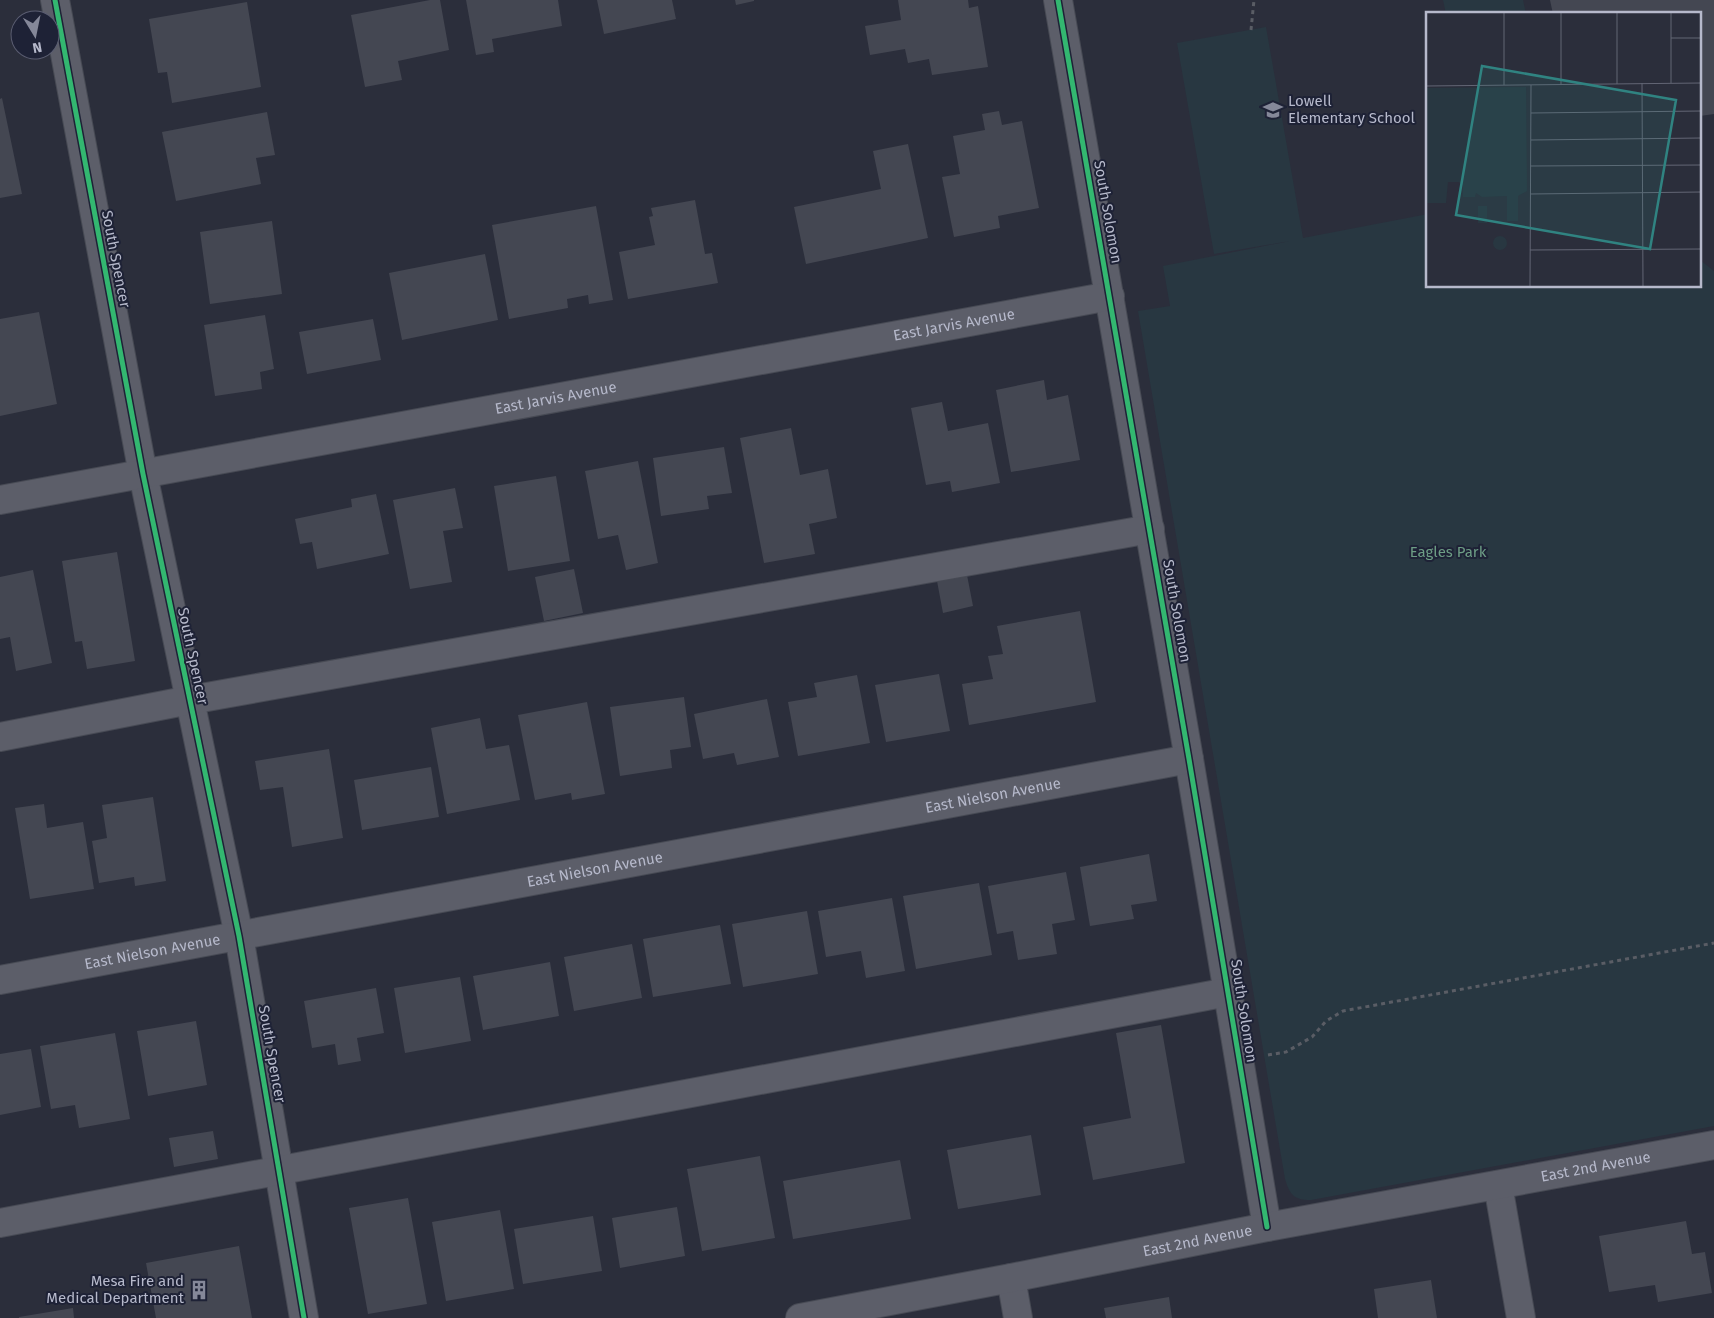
<svg xmlns="http://www.w3.org/2000/svg" width="1714" height="1318" font-family="'Fira Sans',sans-serif">
<style>
.green{fill:#283741}
.building{fill:#444752}
.lines{fill:none;stroke-linecap:round;stroke-linejoin:round}
.minor-casing{stroke:#474a54;stroke-width:30}
.path{stroke:#5a5d65;stroke-width:3;stroke-dasharray:4 4;stroke-linecap:butt}
.minor{stroke:#5c5e69;stroke-width:28}
.cycleway-casing{stroke:#1e2236;stroke-width:8}
.cycleway{stroke:#33b770;stroke-width:5}
.labels{text-anchor:middle;stroke-width:4;stroke-linejoin:round;paint-order:stroke}
.poi-label{font-size:15px;fill:#b6b9cb;stroke:#1e2236;text-anchor:start}
.street-label{font-size:15px;fill:#b6b9cb;stroke:#1e2236}
.park-label{font-size:15px;fill:#6d9d85;stroke:#1e2236}
.inset-road{fill:none;stroke:#636675;stroke-width:1}
.view{fill:#308381;fill-opacity:0.15;stroke:#308381;stroke-width:2.5}
.inset-edge{fill:none;stroke:#b6b9cb;stroke-width:2.5}
</style>
<rect width="100%" height="100%" fill="#2b2e3b"/>
<!-- green -->
<path class="green" d="M1443,0H1523L1526,14H1446Z
M1266,27L1303,238L1428,214V286H1700V260L1714,271V1126L1311,1200C1294,1200 1290,1195 1285,1179L1138,311L1170,306L1163,266L1290,241L1214,254L1177,43Z"/>
<!-- building -->
<path class="building" d="M430,0H440L449,50L398,61L402,80L365,87L351,15Z
M466,0H558L562,26L492,39L494,52L476,55Z
M597,0H672L676,19L604,34Z
M735,0H754V1L736,5Z
M898,0H968L969,8L978,6L988,67L932,75L929,59L908,63L905,49L870,55L865,26L901,20Z
M1550,0H1714V114L1700,116V14H1553Z
M247,2L261,87L172,103L167,72L158,73L149,19Z
M2,98L22,194L0,198V99Z
M999,111L1002,125L1022,121L1039,208L998,216L1000,228L954,237L942,177L960,174L953,136L985,130L982,114Z
M267,112L275,155L256,158L261,184L176,201L162,132Z
M908,144L928,238L806,264L794,207L881,189L873,151Z
M695,200L705,254L712,253L718,283L628,299L619,252L655,245L649,217L653,216L651,208Z
M596,206L613,300L589,304L588,295L567,299L568,308L509,319L492,225Z
M272,221L282,294L210,304L200,232Z
M485,254L498,320L402,340L389,273Z
M39,312L57,404L0,416V319Z
M265,315L274,369L260,372L262,389L215,396L204,325Z
M373,319L381,360L307,374L299,332Z
M1044,380L1047,400L1068,395L1080,460L1011,472L996,390Z
M942,402L948,431L988,423L1000,483L952,492L950,481L926,485L911,408Z
M791,428L800,475L828,469L837,518L809,524L815,554L764,563L740,438Z
M724,447L732,493L707,496L709,509L661,516L653,458Z
M638,461L658,563L626,570L618,535L598,539L585,471Z
M556,476L570,561L508,571L494,486Z
M455,488L463,528L443,531L452,582L410,589L393,500Z
M376,494L389,554L317,569L312,542L300,544L295,519L352,507L351,499Z
M117,552L135,661L87,669L82,641L75,642L62,561Z
M574,569L583,613L544,621L535,577Z
M33,570L52,663L16,671L10,637L0,639V577Z
M967,575L973,606L943,613L937,581Z
M1080,611L1096,702L969,725L962,684L993,679L988,656L1003,654L997,626Z
M939,674L950,731L886,742L875,685Z
M857,675L870,743L798,756L788,702L817,697L814,683Z
M684,697L691,747L670,750L672,768L620,776L610,707Z
M767,699L779,757L737,765L734,753L703,759L694,714Z
M587,702L605,794L572,800L571,793L535,800L518,715Z
M480,718L486,749L509,745L520,800L447,814L431,728Z
M329,749L343,838L292,847L283,787L260,790L255,761Z
M431,767L439,817L362,830L354,780Z
M153,797L166,881L135,886L134,877L99,883L92,841L107,838L102,805Z
M44,804L47,828L83,822L94,889L30,899L15,808Z
M1149,854L1157,901L1131,905L1134,919L1090,926L1080,867Z
M1066,872L1075,920L1052,924L1057,954L1018,960L1013,931L997,934L988,886Z
M979,883L992,955L916,969L903,896Z
M892,898L905,971L866,978L861,951L826,957L818,911Z
M807,911L818,974L743,987L732,924Z
M720,925L731,984L653,997L643,939Z
M632,944L642,998L574,1011L564,957Z
M550,962L559,1016L483,1030L473,976Z
M460,977L471,1041L405,1053L394,988Z
M376,988L384,1033L357,1038L361,1061L338,1065L335,1044L312,1048L304,1001Z
M196,1021L207,1085L148,1096L137,1031Z
M1161,1025L1185,1163L1093,1180L1083,1127L1131,1118L1116,1033Z
M115,1033L130,1119L79,1128L75,1105L51,1109L40,1046Z
M31,1049L41,1107L0,1115V1054Z
M213,1131L218,1159L174,1167L169,1138Z
M1031,1135L1041,1195L958,1209L947,1150Z
M760,1156L775,1238L702,1251L687,1169Z
M900,1160L911,1219L793,1239L783,1181Z
M408,1198L427,1304L368,1314L349,1208Z
M677,1207L685,1256L620,1268L612,1218Z
M500,1210L514,1289L446,1301L432,1222Z
M593,1216L602,1271L523,1284L514,1229Z
M1686,1221L1692,1254L1705,1252L1712,1293L1658,1302L1655,1285L1609,1292L1599,1236Z
M239,1246L252,1318H156L146,1263Z
M1431,1280L1437,1318H1378L1374,1289Z
M1169,1297L1172,1318H1106L1104,1308Z
M73,1308L74,1318H19V1317Z"/>
<g class="lines">
<defs>
<g id="minor">
<path d="M55,0L143,474L239,936L304,1318"/>
<path d="M1058,0L1189,759L1267,1227"/>
<path id="s1" d="M0,500L1110,296"/>
<path d="M0,737L190,700L1150,529"/>
<path id="s2" d="M0,980L1189,759"/>
<path d="M1498,1185L1521,1318"/>
<path d="M0,1223L1228,992"/>
<path d="M1011,1278L1018,1318"/>
<path id="s3" d="M800,1318L1011,1278L1267,1227L1714,1145"/>
</g>
</defs>
<!-- minor casing -->
<use href="#minor" class="minor-casing"/>
<!-- path -->
<path class="path" d="M1251,30L1254,0
M1268,1055L1286,1052L1312,1037L1326,1021L1343,1011L1714,943"/>
<!-- minor -->
<use href="#minor" class="minor"/>
<defs>
<path id="cycleway" d="M55,0L143,474L239,936L304,1318
M1058,0L1189,759L1267,1227"/>
</defs>
<!-- cycleway casing -->
<use href="#cycleway" class="cycleway-casing"/>
<!-- cycleway -->
<use href="#cycleway" class="cycleway"/>
</g>
<!-- icons -->
<defs>
<symbol id="school-bare" viewBox="-9 -9 18 18"><path d="M0-5L7-2L0 1L-7-2ZM-4 1L0 2.5L4 1V4Q0 6-4 4Z" fill="#858899" stroke="#1e2236" stroke-width="2.5" paint-order="stroke"/></symbol>
<symbol id="building-bare" viewBox="-9 -9 18 18"><path d="M-4-6H4V6H1V3H-1V6H-4ZM-2.5-4.3h1.7v1.8h-1.7ZM.8-4.3h1.7v1.8H.8ZM-2.5-1h1.7V.8h-1.7ZM.8-1h1.7V.8H.8Z" fill="#858899" stroke="#1e2236" stroke-width="2.5" paint-order="stroke"/></symbol>
</defs>
<g fill-rule="evenodd">
<use href="#school-bare" x="1259" y="96" width="28" height="28"/>
<use href="#building-bare" x="185" y="1276" width="28" height="28"/>
</g>
<g class="labels">
<!-- poi labels -->
<g class="poi-label">
<text x="1288" y="106">Lowell<tspan x="1288" dy="17">Elementary School</tspan></text>
<text x="184" y="1286" text-anchor="end">Mesa Fire and<tspan x="184" dy="17">Medical Department</tspan></text>
</g>
<!-- street labels -->
<g class="street-label">
<text transform="translate(1108 212) rotate(80)" y="5">South Solomon</text>
<text transform="translate(116 259) rotate(79)" y="5">South Spencer</text>
<text dy="5" stroke="none"><textPath href="#s1" startOffset="970">East Jarvis Avenue</textPath></text>
<text dy="5" stroke="none"><textPath href="#s1" startOffset="565">East Jarvis Avenue</textPath></text>
<text transform="translate(1177 611) rotate(80)" y="5">South Solomon</text>
<text transform="translate(193 656) rotate(78)" y="5">South Spencer</text>
<text dy="5" stroke="none"><textPath href="#s2" startOffset="1010">East Nielson Avenue</textPath></text>
<text dy="5" stroke="none"><textPath href="#s2" startOffset="605">East Nielson Avenue</textPath></text>
<text dy="5" stroke="none"><textPath href="#s2" startOffset="155">East Nielson Avenue</textPath></text>
<text transform="translate(1244 1011) rotate(81)" y="5">South Solomon</text>
<text transform="translate(272 1054) rotate(80)" y="5">South Spencer</text>
<text dy="5" stroke="none"><textPath href="#s3" startOffset="810">East 2nd Avenue</textPath></text>
<text dy="5" stroke="none"><textPath href="#s3" startOffset="405">East 2nd Avenue</textPath></text>
</g>
<!-- park labels -->
<g class="park-label">
<text x="1448" y="557">Eagles Park</text>
</g>
</g>
<!-- overview -->
<g transform="translate(1426 12)">
<rect width="275" height="275" fill="#2b2e3b"/>
<path d="M100,75L101,179L92,184V209H81V184L56,185L50,181L49,185H37V174L33,170H22L20,191H0V76ZM52,194H61V211H52ZM67 231a7 7 0 1 1 14 0a7 7 0 1 1-14 0Z" fill="#283741"/>
<path class="inset-road" d="M78,1V73M135,1V73M191,1V72M245,26H275M216,71L217,274M245,71V1M0,74L275,71M105,101L275,99M105,128L275,126M104,154L275,153M104,182L275,180M104,238L275,237M104,274L105,73"/>
<path class="view" d="M56,54L250,88L224,237L30,203Z"/>
<rect width="275" height="275" class="inset-edge"/>
</g>
<!-- north arrow -->
<g transform="translate(35 35) rotate(170)"><circle r="24" fill="#1e2236" stroke="#5b5e72"/>
<path d="M0-4L9 19L0 12L-9 19Z" fill="#858899"/>
<text y="-8" font-size="14" font-weight="bold" text-anchor="middle" fill="#b6b9cb">N</text>
</g>
</svg>
